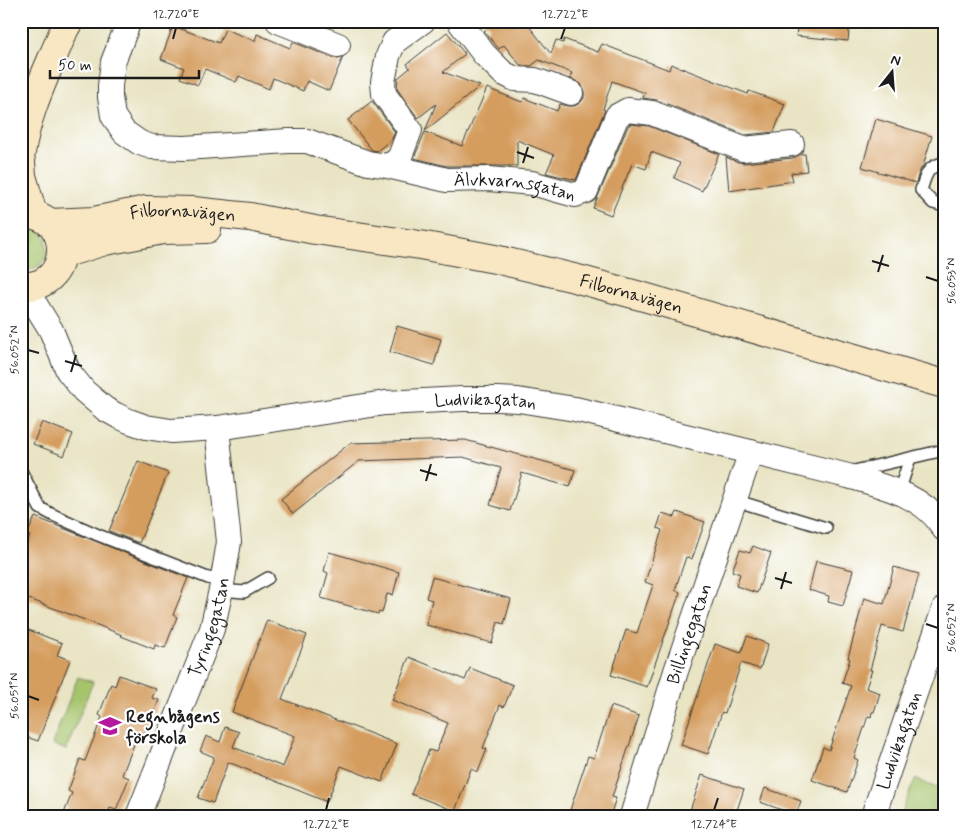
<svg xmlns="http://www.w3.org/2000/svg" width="965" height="837" font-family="Mynerve,sans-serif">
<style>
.green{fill:#a5c46c;stroke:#607044}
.building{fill:#d49c5d}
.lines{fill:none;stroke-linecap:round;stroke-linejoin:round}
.lane-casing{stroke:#3b3a35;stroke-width:14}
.street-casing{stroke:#3b3a35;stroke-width:26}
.secondary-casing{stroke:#3b3a35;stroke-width:30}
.lane{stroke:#fff;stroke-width:11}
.street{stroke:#fff;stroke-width:24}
.secondary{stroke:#f9e7c3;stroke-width:28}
.ticks{fill:none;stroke:#1c1c1c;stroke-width:2}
.labels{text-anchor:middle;stroke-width:4.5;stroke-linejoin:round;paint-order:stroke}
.street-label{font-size:18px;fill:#1c1c1c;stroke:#fff}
.poi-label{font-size:18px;font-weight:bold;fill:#1c1c1c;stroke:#fff;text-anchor:start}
.neatline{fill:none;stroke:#1c1c1c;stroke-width:2}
.ticks-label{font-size:12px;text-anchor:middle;fill:#1c1c1c}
</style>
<rect width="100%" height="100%" fill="#fff"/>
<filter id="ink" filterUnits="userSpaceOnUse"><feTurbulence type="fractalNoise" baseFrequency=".02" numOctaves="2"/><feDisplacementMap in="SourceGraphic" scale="10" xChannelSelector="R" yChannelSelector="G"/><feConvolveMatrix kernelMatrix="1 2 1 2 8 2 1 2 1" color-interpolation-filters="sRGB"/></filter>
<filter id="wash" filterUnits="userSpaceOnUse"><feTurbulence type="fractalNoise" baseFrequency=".0096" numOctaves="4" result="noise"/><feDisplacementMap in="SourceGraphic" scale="20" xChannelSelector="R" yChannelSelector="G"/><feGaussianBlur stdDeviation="1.12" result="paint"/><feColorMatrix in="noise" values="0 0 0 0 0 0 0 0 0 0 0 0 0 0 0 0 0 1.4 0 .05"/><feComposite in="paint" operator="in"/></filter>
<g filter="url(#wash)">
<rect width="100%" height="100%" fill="#e9e4c4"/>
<!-- green -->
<path class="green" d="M21,226L37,228L46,239L47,254L44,260L40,265L33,269L26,270H21Z
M78,677L93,682L66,750L52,744Z
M915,779L944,791V808L940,816H900Z"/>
<g id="blocks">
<!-- building -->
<path class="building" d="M485,21H525L551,54L556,40L563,43L564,39L598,52L602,44L669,70L671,64L748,94L749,91L785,104L774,132L745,135L657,100L643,98L645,93L612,81L603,109L605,110L576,180L546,173L554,155L517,140V166H447L414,158L425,132L462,146L487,88L522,102L524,98L557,111L560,104L567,106H574L580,103L584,98V90L581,84L570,78L572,73L539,60L531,66L520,65L504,45L499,49L484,31L490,27Z
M798,21H850L848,41L796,36Z
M173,26L219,43L225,29L255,41L257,34L290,48L293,42L333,58L339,59L343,57L329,91L307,81L303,91L273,78L269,89L239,76L236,82L205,69L198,85L180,78L184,68L161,59Z
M447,32L465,54L443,72L480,86L425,131L436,104L418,118L397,89L398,78L410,68L407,64Z
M372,101L395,132L392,139L377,151L372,150L348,120Z
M876,119L932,136L923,166L919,172L916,183L862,167Z
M631,124L649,126L719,154L702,191L674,178L680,163L651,152L646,169L632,164L611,215L593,208L628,126Z
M801,154H805L807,171L791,173L793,181L729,191L726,157L738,162L744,163L793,158Z
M397,326L441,339L434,365L390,352Z
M42,422L73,434L64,456L33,444Z
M465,440L575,470L570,487L522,473L510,511L490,505L501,468L463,457L359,461L293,514L281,499L350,443Z
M138,461L168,473L139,543L109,531Z
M677,512L705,522L692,559L686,557L675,590L680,592L647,687L611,675L626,630L637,633L653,585L645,582L662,530L657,528L662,513L675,517Z
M35,517L188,578L173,615L177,617L165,648L155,645L154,649L121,636L122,635L85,620L21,596V558L30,536L27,535Z
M753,546L771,553L757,593L736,586L740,574L732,571L740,550L750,553Z
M329,552L399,572L393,595L387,594L382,613L379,612L378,614L321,598L328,573L324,571Z
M816,561L853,570L843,606L828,602L829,596L809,590Z
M894,567L919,574L903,632L882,626L870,670H872L866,688L880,693L874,712H872L871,717L868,716L854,758L858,760L847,792L812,780L823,747L829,750L851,686L842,683L850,659L848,658L864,598L884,604Z
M432,577L511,599L504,624L498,622L492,643L426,625L432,600L426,598Z
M267,620L307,635L282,699L397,744L382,782L341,766L327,802L228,762L213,803L198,798L214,757L200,751L206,736L220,742L225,727L239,732L233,747L283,767L295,736L232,712Z
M21,627L62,643L57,655L70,660L38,741L21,735Z
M747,636L768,644L760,669L741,663L725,713L722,712L708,754L681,745L715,644L741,653Z
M409,657L465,680L470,668L513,685L504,707L500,705L483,748L487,749L478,772L471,769L455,811L411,794L429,750L436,752L448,723L392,700Z
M119,675L156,689L152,698L159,700L145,734L139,732L122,775L129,778L116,810L110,808L107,816H63L72,793L68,791L80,759L85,761L102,717L99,715L111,684L115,686Z
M611,706L639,716L612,797L616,798L610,816H568L588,756L594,758Z
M702,775L744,789L735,816H688Z
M765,788L801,801L796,815L760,802Z"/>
</g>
</g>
<g filter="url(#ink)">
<use href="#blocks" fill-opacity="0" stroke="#3b3a35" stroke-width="1"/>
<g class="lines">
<defs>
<path id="lane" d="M944,163C927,166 926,175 921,190L933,203L944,206
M21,471L40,508L53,515L98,535L208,578L223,581
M850,472L944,450
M899,492L910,458
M734,500L826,528
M221,590L244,592L268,578"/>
<g id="street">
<path d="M129,21L113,62L110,86V97L113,116L124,132L140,143L152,147L185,148L288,141H307L368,163L388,166L399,159L410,130L384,94L383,82L388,56L394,42L423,21"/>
<path d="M278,21L338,45"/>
<path d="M459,21L484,54L503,73L515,79L535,80L571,93"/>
<path id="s1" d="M388,166L447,180L489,179L532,183L575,195L586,191L617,116L628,110L652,113L743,149L792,144"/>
<path id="s2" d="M24,286L51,330L68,371L84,391L105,409L116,415L129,421L146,427L171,431L217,428L385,403L462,399H499L518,400L575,409L612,418L848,476C882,486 925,495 944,529"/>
<path id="s3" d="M138,816L212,629L221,590L229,542L217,428"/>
<path id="s4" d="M632,816L676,671L751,452"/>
<path id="s5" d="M873,816L944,609"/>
</g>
<g id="secondary">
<path d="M21,153C27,110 48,70 64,30L69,21"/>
<path d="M21,162L22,176L33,214"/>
<path d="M21,214C76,211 73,291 21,286"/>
<path id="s6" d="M50,223L94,221L146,210L193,211L250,217L315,230L420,245L495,259L574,278L644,297L944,384"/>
<path d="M62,254L105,241L163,230L207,229"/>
</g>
</defs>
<!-- lane casing -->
<use href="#lane" class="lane-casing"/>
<!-- street casing -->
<use href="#street" class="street-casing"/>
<!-- secondary casing -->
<use href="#secondary" class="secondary-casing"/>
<!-- lane -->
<use href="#lane" class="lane"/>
<!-- street -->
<use href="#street" class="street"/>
<!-- secondary -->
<use href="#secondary" class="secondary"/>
</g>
</g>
<!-- ticks -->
<path class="ticks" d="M173,39L176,28M561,39L565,28M517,152L534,158M523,163L528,147M872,261L889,266M878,272L883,255M926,277L938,281M28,350L39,353M65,361L82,366M71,372L76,355M420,470L437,475M426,481L431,464M775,578L792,583M781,589L786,572M926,624L938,628M28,696L39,700M326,810L329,798M714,810L718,798"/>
<!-- icons -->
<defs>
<symbol id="school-bare" viewBox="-9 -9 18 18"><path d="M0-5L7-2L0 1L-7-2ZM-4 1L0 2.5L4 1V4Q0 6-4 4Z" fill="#b5179e" stroke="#fff" stroke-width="2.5" paint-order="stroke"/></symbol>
</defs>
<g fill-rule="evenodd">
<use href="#school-bare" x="94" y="710" width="32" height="32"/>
</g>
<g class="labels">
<!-- street labels -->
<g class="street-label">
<text dy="6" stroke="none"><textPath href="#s1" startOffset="129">Älvkvarnsgatan</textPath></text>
<text dy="6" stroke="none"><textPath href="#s6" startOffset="134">Filbornavägen</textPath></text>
<text dy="6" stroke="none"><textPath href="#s6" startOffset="591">Filbornavägen</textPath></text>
<text dy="6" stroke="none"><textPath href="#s2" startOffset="536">Ludvikagatan</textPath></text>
<text dy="6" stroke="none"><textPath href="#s3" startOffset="202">Tyringegatan</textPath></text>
<text dy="6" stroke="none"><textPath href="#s4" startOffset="191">Billingegatan</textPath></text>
<text dy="6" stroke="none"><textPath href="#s5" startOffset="80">Ludvikagatan</textPath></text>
</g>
<!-- poi labels -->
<g class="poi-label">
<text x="126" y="722">Regnbågens<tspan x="126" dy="21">förskola</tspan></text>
</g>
</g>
<!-- margin -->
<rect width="965" height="837" fill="none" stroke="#fff" stroke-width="55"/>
<!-- north arrow -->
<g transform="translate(892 72) rotate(17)" stroke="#ffffff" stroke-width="4" paint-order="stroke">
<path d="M0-4L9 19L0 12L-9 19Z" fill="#1c1c1c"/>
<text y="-8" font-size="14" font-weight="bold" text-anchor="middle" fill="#1c1c1c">N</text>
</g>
<!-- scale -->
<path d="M50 70v8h149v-8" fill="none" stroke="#1c1c1c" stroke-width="2.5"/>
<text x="58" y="70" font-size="15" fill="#1c1c1c" stroke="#ffffff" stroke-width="4" paint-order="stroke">50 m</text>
<rect x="28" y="28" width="910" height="782" class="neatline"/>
<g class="ticks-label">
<text x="176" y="18">12.720°E</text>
<text x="565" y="18">12.722°E</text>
<text transform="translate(951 281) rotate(-90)" y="4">56.053°N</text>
<text transform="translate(14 350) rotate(-90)" y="4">56.052°N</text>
<text transform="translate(951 628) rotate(-90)" y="4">56.052°N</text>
<text transform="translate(14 696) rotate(-90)" y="4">56.051°N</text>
<text x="326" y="828">12.722°E</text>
<text x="714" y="828">12.724°E</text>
</g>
</svg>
